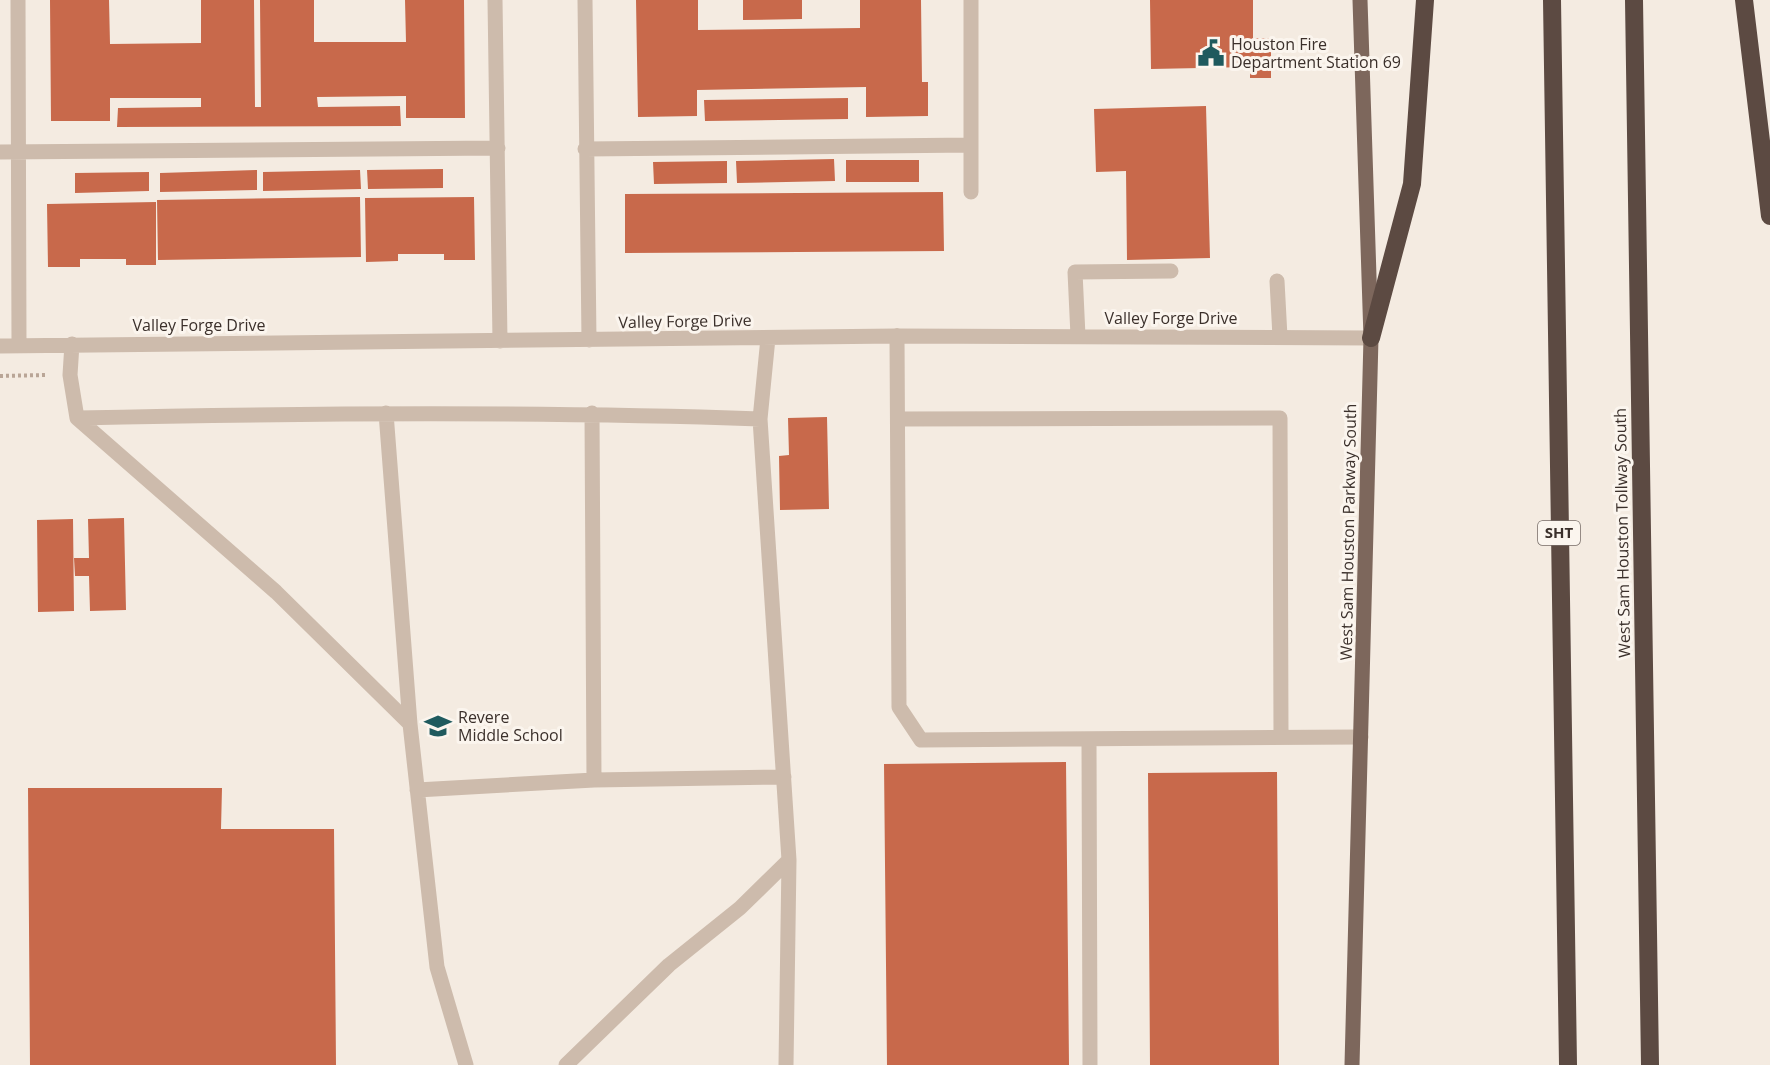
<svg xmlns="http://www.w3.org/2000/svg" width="1770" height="1065" font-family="'Open Sans',sans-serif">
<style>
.building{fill:#c8694b}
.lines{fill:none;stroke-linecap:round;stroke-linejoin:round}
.path{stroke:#b9a596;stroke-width:4;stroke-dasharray:3 3;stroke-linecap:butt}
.minor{stroke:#cdbbac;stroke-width:15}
.major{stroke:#7d675c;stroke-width:15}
.highway{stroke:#5c4a42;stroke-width:18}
.labels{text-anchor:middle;stroke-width:6;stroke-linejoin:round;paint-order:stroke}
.shield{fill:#fbf5ee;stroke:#756b66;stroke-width:1.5}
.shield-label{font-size:15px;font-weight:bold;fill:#3b302b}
.poi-label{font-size:16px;fill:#3b302b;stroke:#fbf5ee;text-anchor:start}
.street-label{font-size:16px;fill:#3b302b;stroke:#fbf5ee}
</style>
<rect width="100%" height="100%" fill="#f4ebe1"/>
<!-- building -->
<path class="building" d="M50,0H109L110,44L201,43V0H254L255,107H261L260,0H314V42H406L405,0H464L465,118H406V96L317,97L318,107L400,106L401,126L117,127L118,108L201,107V98H110V121H51Z
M636,0H698V30L860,28V0H921L922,82H928V116L866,117V87L697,90V116L638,117Z
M743,0H802V19L743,20Z
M1150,0H1253V38H1271V78H1250V67L1151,69Z
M848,98V119L705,121L704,100Z
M1206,106L1210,258L1127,260L1126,171L1096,172L1094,109Z
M834,159L835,181L737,183L736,161Z
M846,160H919V182H846Z
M727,161V183L654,184L653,162Z
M443,169V188L368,189L367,170Z
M257,170V190L160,192V173Z
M360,170L361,189L263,191V172Z
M149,172V191L75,193V173Z
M943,192L944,251L625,253V194Z
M360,197L361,257L158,260L157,200Z
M474,197L475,260H444V254H398V261L366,262L365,198Z
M156,202V265H126V259H80V267H48L47,204Z
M827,417L829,509L780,510L779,456L789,455L788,418Z
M124,518L126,610L90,611L89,576H75L74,558H89L88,519Z
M73,519L74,611L38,612L37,520Z
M1066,762L1069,1065H887L884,764Z
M1277,772L1279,1065H1150L1148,773Z
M28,788H222L221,829H334L336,1065H30Z"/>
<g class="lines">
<!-- path -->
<path class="path" d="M0,376L47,375"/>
<!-- minor -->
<path class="minor" d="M18,0L19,346
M495,0L500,341
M585,0L589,340
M585,149L971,145
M0,152L498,148
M971,192V0
M1277,281L1280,337
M897,336L899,707L921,740L1361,737
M1078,336L1075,272L1171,271
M768,338L760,419L789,860L786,1065
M72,344L70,375L77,418L276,592L410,724L437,967L466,1065
M0,346L897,336L1371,338
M386,413L410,724
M77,418C305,413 532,411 760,419
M898,419L1280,418L1281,737
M1089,739L1090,1065
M594,780L784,777
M417,790L594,780L592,413
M566,1065L669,965L740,908L789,860"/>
<!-- major -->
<path class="major" d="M1352,1065L1371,338L1360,0"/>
<!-- highway -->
<path class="highway" d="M1552,0L1568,1065
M1634,0L1650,1065
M1744,0L1770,216
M1371,338L1412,184L1425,0"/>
</g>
<!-- icons -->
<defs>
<symbol id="civic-bare" viewBox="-9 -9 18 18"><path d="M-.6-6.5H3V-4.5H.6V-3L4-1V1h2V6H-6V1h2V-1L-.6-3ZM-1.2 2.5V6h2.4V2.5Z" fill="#1f5a5e" stroke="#fbf5ee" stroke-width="2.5" paint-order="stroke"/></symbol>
<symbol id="school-bare" viewBox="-9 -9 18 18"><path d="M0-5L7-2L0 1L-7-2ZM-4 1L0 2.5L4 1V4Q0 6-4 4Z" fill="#1f5a5e" stroke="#fbf5ee" stroke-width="2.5" paint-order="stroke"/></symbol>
</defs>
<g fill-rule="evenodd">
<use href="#civic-bare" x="1192" y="34" width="38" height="38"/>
<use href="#school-bare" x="419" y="707" width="38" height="38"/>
</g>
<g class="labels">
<!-- shield labels -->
<rect class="shield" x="1538" y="521" width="42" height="24" rx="4.5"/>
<g class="shield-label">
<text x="1559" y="538">SHT</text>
</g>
<!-- poi labels -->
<g class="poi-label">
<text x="1231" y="50">Houston Fire<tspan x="1231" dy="18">Department Station 69</tspan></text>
<text x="458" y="723">Revere<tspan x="458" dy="18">Middle School</tspan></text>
</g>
<!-- street labels -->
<g class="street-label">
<text x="1171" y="324">Valley Forge Drive</text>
<text transform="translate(685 321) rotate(-1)" y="6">Valley Forge Drive</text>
<text x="199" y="331">Valley Forge Drive</text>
<text transform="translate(1348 532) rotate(-89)" y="6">West Sam Houston Parkway South</text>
<text transform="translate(1622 533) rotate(-91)" y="6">West Sam Houston Tollway South</text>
</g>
</g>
</svg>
